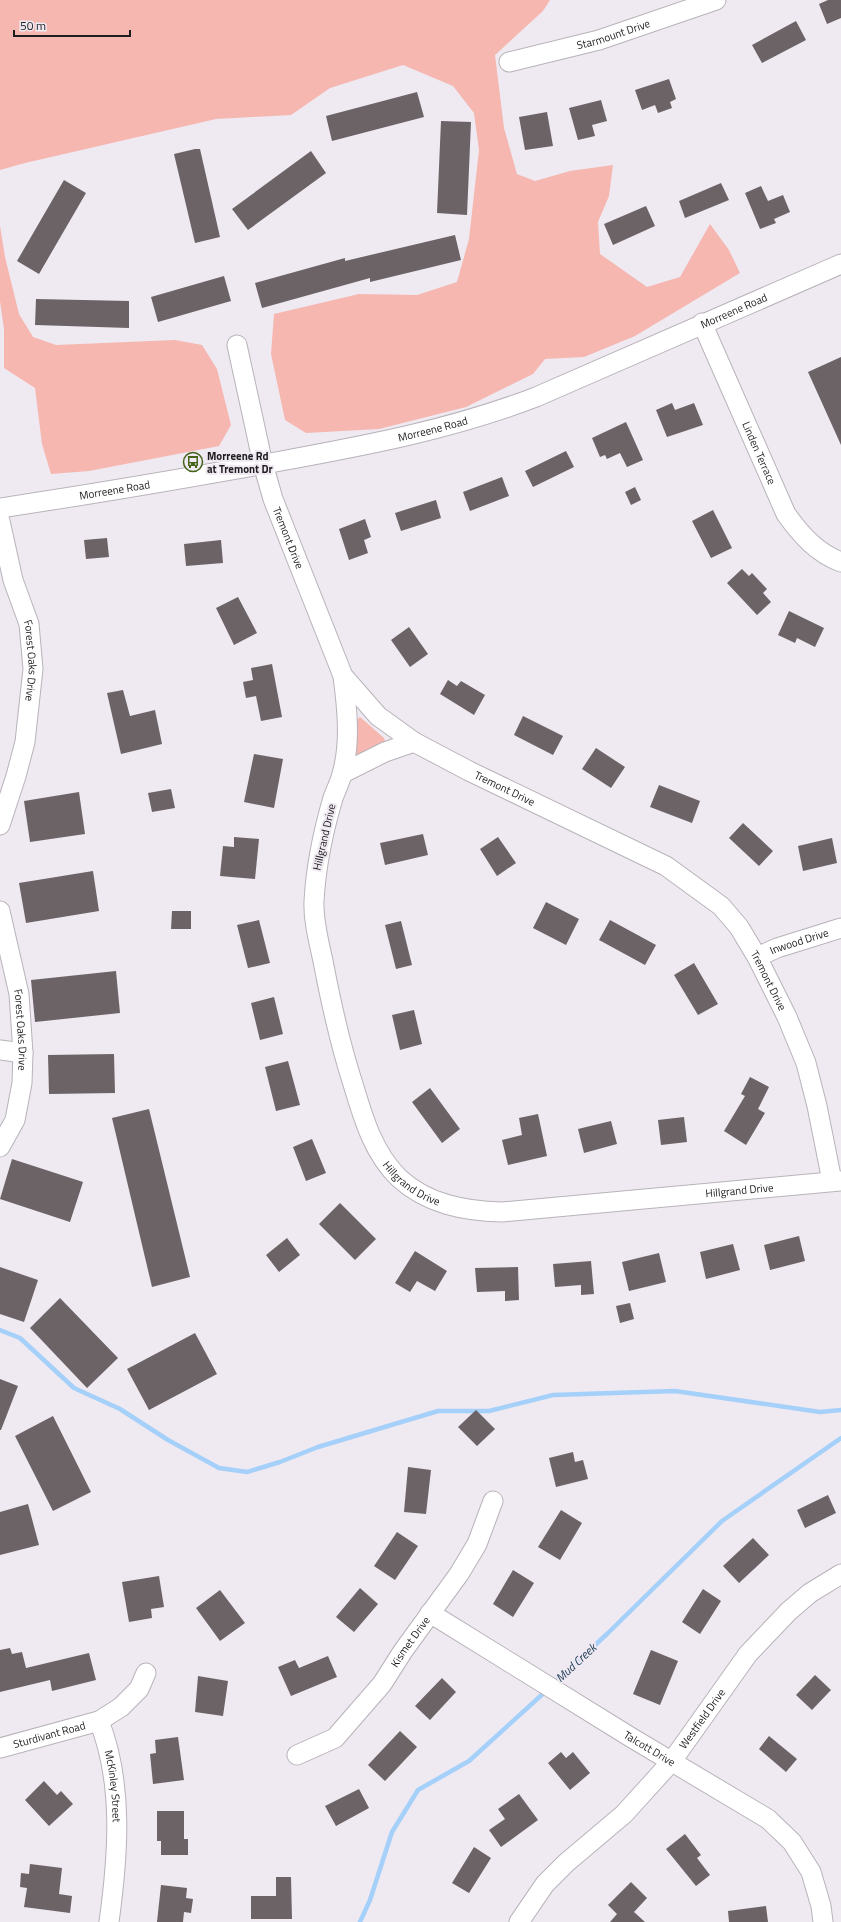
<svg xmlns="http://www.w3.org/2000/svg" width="841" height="1922" font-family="'Titillium Web',sans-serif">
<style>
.green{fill:#f5b7b0}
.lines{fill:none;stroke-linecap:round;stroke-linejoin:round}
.stream{stroke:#a4d0f9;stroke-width:4.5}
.building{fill:#6b6366}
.minor-casing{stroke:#b8b3ba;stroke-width:21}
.minor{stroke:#fff;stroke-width:19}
.labels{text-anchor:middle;stroke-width:4;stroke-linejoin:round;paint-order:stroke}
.street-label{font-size:11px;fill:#1e1c1e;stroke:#efe9f1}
.poi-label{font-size:11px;font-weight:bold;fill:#1e1c1e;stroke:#efe9f1;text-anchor:start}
.water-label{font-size:12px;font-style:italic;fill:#193854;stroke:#efe9f1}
</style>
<rect width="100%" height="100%" fill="#efe9f1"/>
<!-- green -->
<path class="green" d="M0,0H550L543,11L495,55L504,128L517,174L535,181L570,171L613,165L609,196L598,222L600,254L647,287L680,277L710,224L729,250L740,273L635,336L584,357L545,359L533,374L466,407L379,429L306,433L285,420L271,354L274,314L359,294L417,295L457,282L469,239L479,150L474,113L453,86L403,65L330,88L291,115L216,119L25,163L0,170Z
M0,226L5,257L19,314L33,337L56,345L175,340L202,345L217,369L231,425L219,446L89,471L51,474L42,444L35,388L4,368V329L0,301Z
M360,717L384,738L385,741L356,756H355L356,720Z"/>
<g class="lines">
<!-- stream -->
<path class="stream" d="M0,1330L20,1338L74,1388L120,1409L168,1440L219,1468L247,1472L280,1462L318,1447L438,1411H489L553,1395L675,1391L820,1412L841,1410
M553,1684L607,1634L722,1521L841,1438
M360,1922L370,1900L392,1832L418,1790L469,1761L546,1691"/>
</g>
<!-- building -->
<path class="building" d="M828,0H841V18L827,24L819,4Z
M796,21L806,40L762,63L752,45Z
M669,79L676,99L670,102L672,108L658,113L655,105L642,110L635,90Z
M417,92L424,117L332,141L326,116Z
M601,100L607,121L592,125L595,136L578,140L569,108Z
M547,112L553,146L525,150L519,117Z
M441,121L471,122L467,215L437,213Z
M195,149H200L220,237L195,243L174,154Z
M311,151L326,173L248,230L232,209Z
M64,180L86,193L39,274L17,261Z
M721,183L729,200L685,218L679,201Z
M761,186L768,201L783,195L790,212L774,219L776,223L760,229L745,193Z
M646,206L655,226L613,245L604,224Z
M455,235L461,260L370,282V278L262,308L255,283L345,258V261Z
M224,276L231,301L158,322L151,297Z
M36,299L129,301V328L35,325Z
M841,357V445L808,372Z
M672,403L675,410L694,403L703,425L667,437L656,410Z
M626,422L643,460L627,467L620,453L607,459L605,455L600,457L592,438Z
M566,451L574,467L533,487L525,471Z
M502,477L509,496L470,511L463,492Z
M635,487L641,500L631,505L625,492Z
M436,500L441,518L401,531L395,513Z
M713,510L732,548L711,558L692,521Z
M365,519L371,537L364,540L368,553L349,560L339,529Z
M107,538L109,557L86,559L84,540Z
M221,540L223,563L186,566L184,544Z
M742,569L749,576L752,573L767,589L763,593L771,602L757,615L727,583Z
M238,597L257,633L234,645L216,608Z
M789,611L824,628L815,647L797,638L795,643L778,635Z
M409,627L428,654L410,667L391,640Z
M272,664L282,717L261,721L256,696L246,698L243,682L253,680L251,668Z
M448,680L457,686L461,681L485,695L474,715L440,694Z
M123,690L130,716L155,710L162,744L121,754L107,693Z
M523,716L563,736L553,755L514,735Z
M596,748L625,767L611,788L582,769Z
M254,754L283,759L274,808L244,802Z
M659,785L700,801L692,823L650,807Z
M171,789L175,808L152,812L148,793Z
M79,792L85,834L30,842L24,801Z
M743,823L773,851L759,866L729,838Z
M423,834L428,855L385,865L380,843Z
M234,837L259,839L255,879L220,876L223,846L234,847Z
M498,837L516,863L497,876L480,849Z
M832,838L837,863L803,871L798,846Z
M93,871L99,911L26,923L19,883Z
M546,902L579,919L566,945L533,928Z
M172,911H191V929H171Z
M259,920L270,963L248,968L237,925Z
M610,920L656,945L645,965L599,940Z
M401,921L412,965L396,969L385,925Z
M694,963L718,1004L698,1015L674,975Z
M116,971L120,1013L35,1022L31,980Z
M274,997L283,1034L260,1040L251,1003Z
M414,1010L422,1044L400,1050L392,1015Z
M114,1054L115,1093L49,1094L48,1055Z
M288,1061L300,1105L276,1111L265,1067Z
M750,1077L769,1087L758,1109L765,1113L746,1145L724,1131L745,1096L741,1094Z
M430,1088L460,1129L442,1143L412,1102Z
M149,1109L190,1277L152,1287L112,1118Z
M538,1114L547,1156L508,1165L502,1140L522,1135L519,1118Z
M684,1117L687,1142L661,1145L658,1120Z
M611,1121L617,1144L584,1153L578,1129Z
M312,1139L326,1173L306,1181L293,1147Z
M12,1159L83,1182L70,1222L0,1199Z
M340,1203L376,1239L355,1260L319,1224Z
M799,1236L805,1261L770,1270L764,1245Z
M287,1238L300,1255L279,1272L266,1255Z
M733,1244L740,1270L706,1279L700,1252Z
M415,1251L447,1271L435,1291L417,1281L410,1292L395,1283Z
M659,1253L666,1282L629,1291L622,1262Z
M591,1261L594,1294L581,1295V1285L555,1287L553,1264Z
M0,1267L38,1280L24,1322L0,1314Z
M518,1267L519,1300L505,1301V1291L477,1292L475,1268Z
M60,1298L118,1358L87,1388L30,1328Z
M630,1303L634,1319L620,1323L616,1306Z
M195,1333L217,1374L149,1410L127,1369Z
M0,1379L18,1386L1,1430H0Z
M476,1410L495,1429L477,1446L458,1427Z
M53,1416L91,1492L53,1511L15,1436Z
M573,1452L575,1462L583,1460L588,1479L556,1487L549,1458Z
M408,1467L431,1470L426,1514L404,1512Z
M828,1495L836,1513L805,1528L797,1510Z
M28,1504L39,1545L0,1555V1512Z
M561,1510L582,1523L560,1560L538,1547Z
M397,1532L418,1546L395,1580L374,1566Z
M753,1538L769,1555L739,1583L723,1566Z
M513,1570L534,1583L513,1617L493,1604Z
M159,1576L164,1607L151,1609L152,1618L129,1622L122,1582Z
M360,1588L378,1604L354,1632L336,1617Z
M703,1589L721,1601L700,1634L682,1622Z
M220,1590L245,1623L220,1641L196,1608Z
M10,1648L12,1654L22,1652L26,1668L89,1653L96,1680L52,1691L50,1680L0,1692V1650Z
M651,1650L678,1661L660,1705L633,1694Z
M328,1656L337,1677L291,1696L278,1667L295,1660L299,1668Z
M815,1675L831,1690L812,1710L796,1695Z
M198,1676L228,1681L223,1716L195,1712Z
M442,1678L456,1692L430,1720L415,1706Z
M400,1731L417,1747L385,1781L368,1765Z
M769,1736L797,1759L786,1772L759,1749Z
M178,1737L184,1780L153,1784L150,1754L156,1753L155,1740Z
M561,1752L566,1758L573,1752L590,1773L570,1790L548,1763Z
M44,1781L57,1795L61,1791L73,1804L49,1826L25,1800Z
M359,1789L369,1808L336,1826L325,1806Z
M519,1794L538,1820L501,1847L489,1830L505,1819L498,1809Z
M157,1811H184V1839H188V1855H161V1841H157Z
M685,1834L701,1855L697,1858L710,1875L696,1886L666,1849Z
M474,1847L491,1858L469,1893L452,1883Z
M30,1864L62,1868L59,1894L72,1896L70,1913L24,1907L27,1888L20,1887L21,1873L29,1874Z
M276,1877H291L292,1919H251V1896H276Z
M631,1882L647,1898L634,1912L645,1922H610L617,1914L608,1905Z
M161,1885L187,1888L186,1898L193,1899L191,1913L184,1912L183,1922H157Z
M766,1906L768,1922H729L728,1911Z"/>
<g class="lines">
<defs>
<g id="minor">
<path id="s1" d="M509,62L599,40L716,0"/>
<path id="s2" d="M702,323L786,514C801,535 817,553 841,562"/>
<path id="s3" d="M237,345L263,464L273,499L343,676L378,716L414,742L469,771L666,866L721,906L739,927L757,957L787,1017L806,1063L817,1106L832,1181"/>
<path id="s4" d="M0,508C94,494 187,478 281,461C368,445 453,429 536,397L841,264"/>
<path id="s5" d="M0,521L13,580L29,624L33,669L25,742L16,776L0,825"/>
<path id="s6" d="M343,676C347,707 351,743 342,774C340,782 336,790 333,798C323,832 316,865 314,901C313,920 319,942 323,961C331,1003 340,1044 353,1084C363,1117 373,1153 399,1178C427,1204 464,1211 502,1212L841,1181"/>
<path d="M343,773L385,752L414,742"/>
<path id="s7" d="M0,911L19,994L23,1053L22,1083L15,1120L0,1147"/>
<path id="s8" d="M757,957L777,948L841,928"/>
<path d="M0,1050L23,1053"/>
<path id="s9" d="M430,1613L632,1738L768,1819L792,1842L811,1872L821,1906L823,1922"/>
<path id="s10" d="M99,1721C124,1784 118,1857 109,1922"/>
<path id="s11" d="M0,1748L99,1721L121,1707L139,1689L146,1673"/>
<path id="s12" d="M297,1755L335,1738L382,1684L403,1651L459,1574L477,1544L493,1501"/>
<path id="s13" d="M519,1922L545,1884L566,1863L624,1814L672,1761L748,1654L789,1611L810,1593L841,1574"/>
</g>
</defs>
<!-- minor casing -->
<use href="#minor" class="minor-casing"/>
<!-- minor -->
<use href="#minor" class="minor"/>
</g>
<!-- icons -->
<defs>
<symbol id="bus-ring" viewBox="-11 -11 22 22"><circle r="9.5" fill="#efe9f1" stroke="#44641a" stroke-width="1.5"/><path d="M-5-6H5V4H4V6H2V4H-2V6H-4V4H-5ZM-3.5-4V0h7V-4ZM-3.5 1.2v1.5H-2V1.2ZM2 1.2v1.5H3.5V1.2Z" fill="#44641a"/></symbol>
</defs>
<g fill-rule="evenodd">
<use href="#bus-ring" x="182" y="451" width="22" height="22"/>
</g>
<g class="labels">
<!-- street labels -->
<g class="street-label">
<text dy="4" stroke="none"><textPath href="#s1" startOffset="108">Starmount Drive</textPath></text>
<text dy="4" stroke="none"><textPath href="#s4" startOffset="764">Morreene Road</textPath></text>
<text dy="4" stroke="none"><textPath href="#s4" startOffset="440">Morreene Road</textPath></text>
<text dy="4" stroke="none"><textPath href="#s2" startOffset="142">Linden Terrace</textPath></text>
<text dy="4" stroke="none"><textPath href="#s4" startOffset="116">Morreene Road</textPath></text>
<text dy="4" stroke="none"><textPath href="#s3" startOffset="200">Tremont Drive</textPath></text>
<text dy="4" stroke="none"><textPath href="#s5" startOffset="144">Forest Oaks Drive</textPath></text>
<text dy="4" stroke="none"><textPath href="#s3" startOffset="548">Tremont Drive</textPath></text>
<text transform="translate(324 837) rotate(-77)" y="4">Hillgrand Drive</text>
<text dy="4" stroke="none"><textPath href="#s8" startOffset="45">Inwood Drive</textPath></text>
<text dy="4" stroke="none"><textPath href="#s3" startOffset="884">Tremont Drive</textPath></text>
<text dy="4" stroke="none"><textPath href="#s7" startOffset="121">Forest Oaks Drive</textPath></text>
<text dy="4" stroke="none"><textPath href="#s6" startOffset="536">Hillgrand Drive</textPath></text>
<text dy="4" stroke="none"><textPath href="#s6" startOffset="872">Hillgrand Drive</textPath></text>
<text dy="4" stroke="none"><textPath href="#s12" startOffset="164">Kismet Drive</textPath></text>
<text dy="4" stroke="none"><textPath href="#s13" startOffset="275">Westfield Drive</textPath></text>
<text dy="4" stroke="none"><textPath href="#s11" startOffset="51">Sturdivant Road</textPath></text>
<text dy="4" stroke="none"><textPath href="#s9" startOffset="258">Talcott Drive</textPath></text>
<text dy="4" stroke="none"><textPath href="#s10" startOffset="67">McKinley Street</textPath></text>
</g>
<!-- poi labels -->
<g class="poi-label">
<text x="207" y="460">Morreene Rd<tspan x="207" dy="13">at Tremont Dr</tspan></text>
</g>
<!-- water labels -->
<g class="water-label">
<text transform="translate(576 1663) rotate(-43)" y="4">Mud Creek</text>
</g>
</g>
<!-- scale -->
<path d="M14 30v6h116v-6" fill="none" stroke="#1e1c1e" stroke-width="2"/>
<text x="20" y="30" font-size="12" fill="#1e1c1e" stroke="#efe9f1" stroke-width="3" paint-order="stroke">50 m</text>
</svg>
